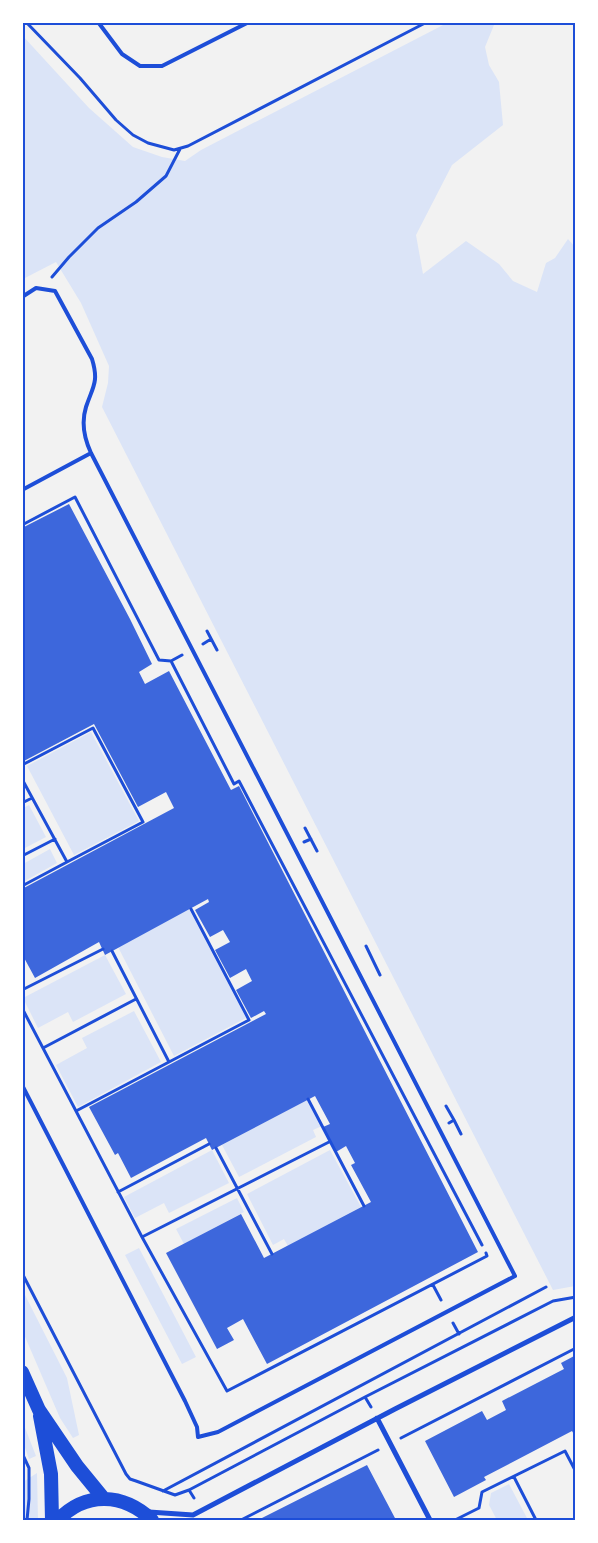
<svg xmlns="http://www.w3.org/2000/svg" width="598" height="1543" font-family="'Nunito Sans',sans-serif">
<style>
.green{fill:#dbe4f7}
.building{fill:#3d67dc}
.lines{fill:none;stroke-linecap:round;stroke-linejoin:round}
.path{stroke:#1d4ed8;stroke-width:3}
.service{stroke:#1d4ed8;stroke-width:4}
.minor{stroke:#1d4ed8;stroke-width:5}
.trunk{stroke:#1d4ed8;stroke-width:14}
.neatline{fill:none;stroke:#1d4ed8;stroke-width:2}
</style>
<rect width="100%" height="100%" fill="#f2f2f2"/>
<!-- green -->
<path class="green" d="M447,23H498L494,25L485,47L489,65L499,82L503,125L452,165L416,235L423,274L466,241L499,264L513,281L537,292L546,263L555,258L568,239L575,247V1286L553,1290L102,407L108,383L109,366L81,303L56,262L23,279L22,35L89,108L133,147L162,157L185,161L201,150Z
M91,732L139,821L74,855L27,766Z
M29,805L46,837L23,849V808Z
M50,849L57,863L23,882V864Z
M189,909L246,1018L174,1056L118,947Z
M105,955L126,994L73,1022L68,1012L38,1028L23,998Z
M134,1011L161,1062L78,1107L56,1065L87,1048L82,1038Z
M308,1099L322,1126L313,1130L316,1137L239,1177L222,1145Z
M212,1150L229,1183L169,1213L164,1203L135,1218L124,1197Z
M330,1150L361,1207L288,1246L284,1239L273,1245L247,1194Z
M237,1198L244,1212L184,1244L176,1229Z
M139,1248L196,1357L182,1364L125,1255Z
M23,1291L67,1378L79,1435L73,1438L60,1418L23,1332Z
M22,1420L36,1456L29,1459L23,1442Z
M37,1473L38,1520H23V1482Z
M509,1484L528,1520H497L489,1505L491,1493Z"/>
<!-- building -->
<path class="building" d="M69,504L130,619L152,664L139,672L145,684L169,671L231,790L239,786L478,1252L267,1364L243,1319L227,1328L234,1340L217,1349L166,1253L241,1214L264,1258L371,1202L351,1165L355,1163L346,1146L336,1152L323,1127L330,1124L315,1096L212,1150L206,1138L131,1178L118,1153L115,1155L89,1107L266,1014L264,1011L251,1018L236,990L252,981L246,969L230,978L215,950L230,942L223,930L210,937L195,910L209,902L208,899L105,955L99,942L35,978L22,954V889L174,808L166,792L138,807L94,724L22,762V528Z
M576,1355V1438L572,1431L484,1477L486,1480L454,1497L425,1441L482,1411L487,1420L506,1410L502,1401L564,1369L561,1363Z
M367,1465L396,1520H258Z"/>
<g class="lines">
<!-- path -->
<path class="path" d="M26,22L80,78L116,120L133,135L148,143L174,150L188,146L427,22
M52,277L69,257L98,228L136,202L166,176L180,149
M22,525L75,497L159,660L171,661L234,784L239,781L482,1245
M207,631L217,650
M203,644L211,639
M171,661L182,655
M22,765L93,728L143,822L67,862
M22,779L67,862L22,886
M22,803L32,798
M305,828L317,851
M304,842L311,839
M22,856L55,839
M366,946L380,975
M112,951L169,1062L249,1020L191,909
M22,990L103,949
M22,1008L142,1237L227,1391L487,1256L486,1253
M43,1048L136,999
M308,1099L364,1206
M446,1106L454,1120L449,1123
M76,1111L169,1062
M454,1120L461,1134
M216,1148L272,1254
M118,1192L209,1144
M142,1237L329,1142
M22,1273L126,1474L130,1479L136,1481L175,1495L189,1490
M433,1285L441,1300
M453,1323L459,1334
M365,1397L553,1301L576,1297
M401,1438L576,1348
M22,1453L29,1468V1499L27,1520
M514,1477L536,1520
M163,1491L546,1287
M194,1498L189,1490L365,1397L371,1407
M241,1520L378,1450
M455,1520L479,1508L482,1492L565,1451L576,1472"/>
<!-- service -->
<path class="service" d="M98,22L122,54L140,66H162L249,22
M22,297L36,288L55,291L92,359C99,382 93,386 86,407C81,423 84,438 91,453L515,1276L218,1432L198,1437L197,1427L185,1401L22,1085
M22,490L91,453"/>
<!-- minor -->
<path class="minor" d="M377,1418L430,1520
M149,1512L193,1515L395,1409L576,1317"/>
<!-- trunk -->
<path class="trunk" d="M22,1372L39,1410L77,1466L104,1499
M40,1416L51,1474L52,1520
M58,1520C86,1491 123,1493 152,1520"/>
</g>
<!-- border -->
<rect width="598" height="1543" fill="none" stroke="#ffffff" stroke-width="48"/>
<rect x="24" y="24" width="550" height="1495" class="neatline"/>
</svg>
